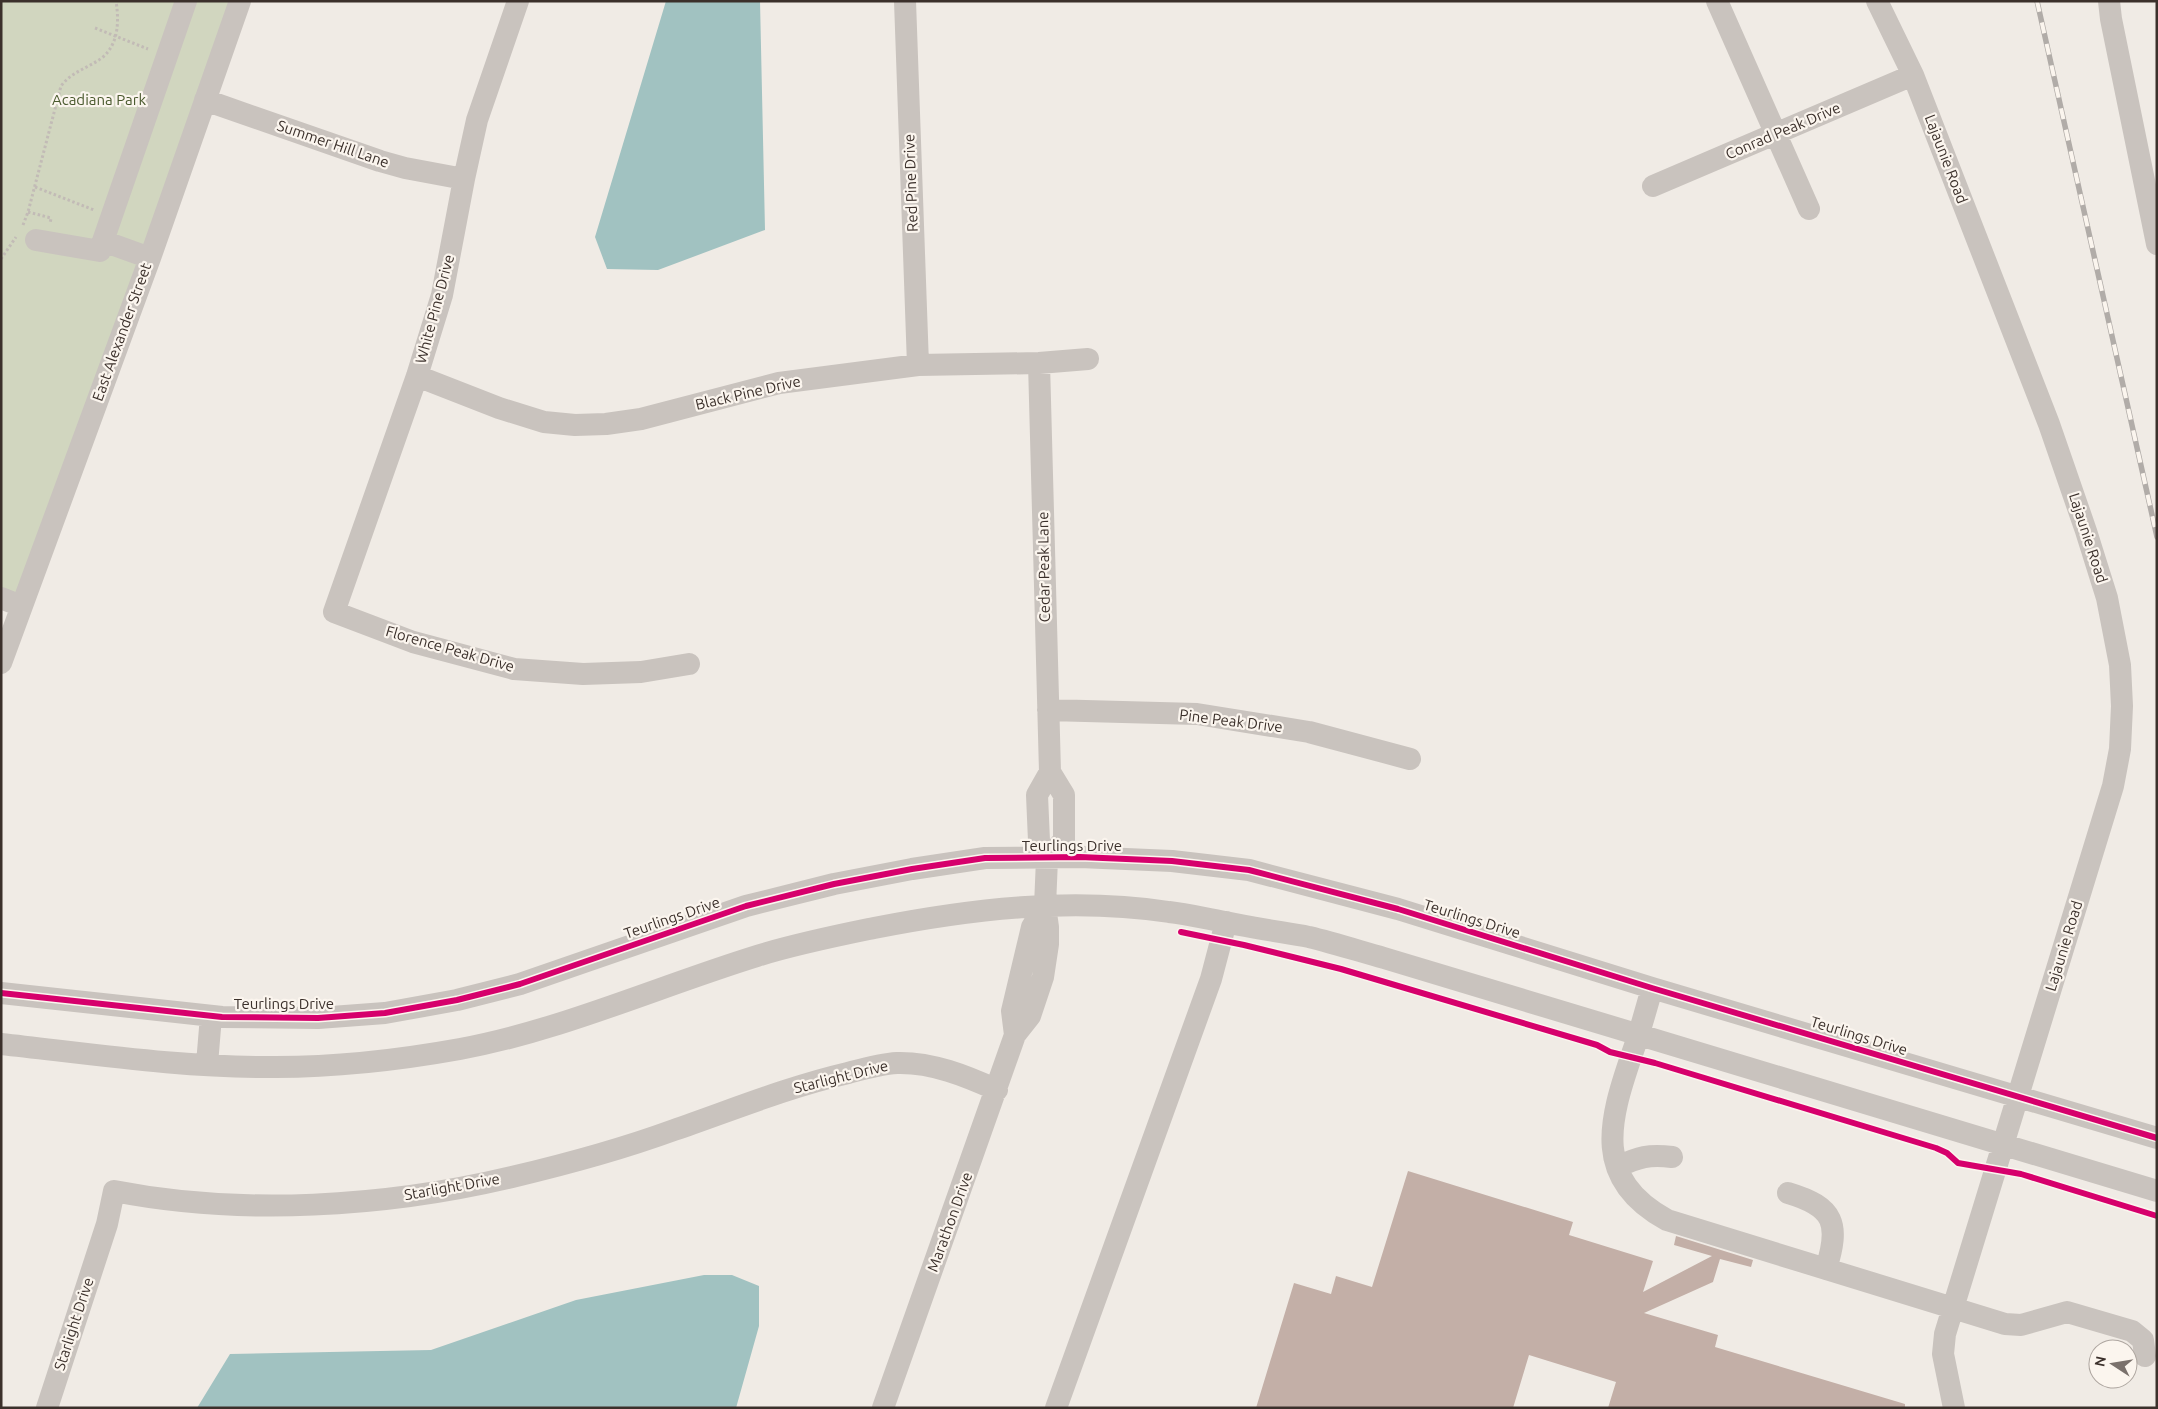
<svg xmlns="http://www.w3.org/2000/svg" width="2158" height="1409" font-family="Ubuntu,sans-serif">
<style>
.green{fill:#d1d6bf}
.water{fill:#a1c2c1}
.building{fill:#c3afa7}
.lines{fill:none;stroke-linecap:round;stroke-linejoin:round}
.path{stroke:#c2bbb6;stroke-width:3;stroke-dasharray:2.5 2.5;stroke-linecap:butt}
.minor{stroke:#c9c3be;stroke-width:22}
.rail-casing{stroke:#b1aca8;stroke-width:5.5}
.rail{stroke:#fbf5ee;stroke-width:4;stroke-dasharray:11;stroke-linecap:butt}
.cycleway-casing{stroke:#fbf5ee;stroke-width:9}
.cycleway{stroke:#d6006c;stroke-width:6}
.labels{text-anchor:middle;stroke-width:4.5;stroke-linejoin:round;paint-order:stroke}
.park-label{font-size:15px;fill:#4a5a2e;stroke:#fbf5ee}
.street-label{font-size:15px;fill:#3b302b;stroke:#fbf5ee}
</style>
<rect width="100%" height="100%" fill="#f0ebe5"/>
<!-- green -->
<path class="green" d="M1,1H237L21,606L1,598Z"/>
<!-- water -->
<path class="water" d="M666,1H760L765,230L658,270L607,269L595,237Z
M704,1275H732L759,1286V1326L736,1408H197L230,1354L431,1350L576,1300Z"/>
<!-- building -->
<path class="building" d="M1408,1171L1573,1222L1569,1235L1653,1261L1643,1292L1712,1256L1674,1245L1676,1236L1753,1260L1751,1267L1720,1259L1713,1282L1644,1313L1718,1335L1715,1347L1905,1404V1408H1608L1616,1382L1529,1355L1513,1408H1256L1294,1283L1331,1294L1336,1276L1372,1287Z"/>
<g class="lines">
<!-- path -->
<path class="path" d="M95,28L148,49
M35,187L94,210
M28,212L51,218L50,224
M23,225L28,212L61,86C72,71 89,68 103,57C119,43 119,20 116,1
M1,259L16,237"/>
<!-- minor -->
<path class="minor" d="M518,1L477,120L464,179L442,295L417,376L334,612L413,642L514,669L583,674L641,672L689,664
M905,1L918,365
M1717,1L1809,209
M1877,1L1913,75L2049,424L2086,531L2107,598L2120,665L2122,706L2120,749L2113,786L1945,1334L1943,1354L1954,1408
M2109,1L2111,19L2157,244
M205,100L380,161L405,168L464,179
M1653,186L1913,75
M36,240L100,251L103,241
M150,258L103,241L186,1
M1039,363L1050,772L1064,795V840L1047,859
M417,376L499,408L544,422L575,425L606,424L641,419L779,383L918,365L1039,363L1088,359
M1,598L21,606
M1,663L150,258L240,1
M1048,710L1197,714L1309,732L1410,759
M1652,988C1646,1010 1640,1032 1632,1054C1609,1121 1592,1179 1667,1220L2005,1324L2021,1325L2067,1312L2132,1331L2143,1340L2145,1356
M1,993L222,1017L318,1018L385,1013L457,1000L520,984L746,906L834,884L912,869L985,858L1080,857L1172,861L1249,870L1398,909L1652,988L2157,1138
M1015,1035L1012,1011L1032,927L1045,906
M1,1044C92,1054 185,1068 276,1067C338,1067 399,1060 460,1049C562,1030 657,987 757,956C795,944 835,936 874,928C971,909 1071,897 1169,912C1188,914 1207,919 1225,922C1253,928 1281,932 1309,937C1334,943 1359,951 1384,958L2157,1191
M207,1064L211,1016
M1617,1167C1639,1157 1649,1154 1672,1157
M1788,1193C1835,1207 1840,1224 1826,1269
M47,1408L107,1224L114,1191C241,1216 386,1207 512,1177C567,1164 622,1149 674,1130C732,1110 788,1087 848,1073C863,1069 880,1064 897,1063C932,1062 966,1076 997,1090
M883,1408L1015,1035L1030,1016L1043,977L1048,944V927L1045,906L1047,859L1039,841L1037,795L1050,772
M1056,1408L1211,979L1226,922"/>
<defs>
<path id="rail" d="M2037,1L2157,537"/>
</defs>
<!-- rail casing -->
<use href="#rail" class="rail-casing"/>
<!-- rail -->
<use href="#rail" class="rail"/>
<defs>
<path id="cycleway" d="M1181,932L1244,945L1341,969L1597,1045L1610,1052L1655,1063L1936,1148L1947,1153L1958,1163L2021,1174L2157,1216
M1,993L222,1017L318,1018L385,1013L457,1000L520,984L746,906L834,884L912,869L985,858L1080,857L1172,861L1249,870L1398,909L1652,988L2157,1138"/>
</defs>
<!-- cycleway casing -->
<use href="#cycleway" class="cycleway-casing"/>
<!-- cycleway -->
<use href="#cycleway" class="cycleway"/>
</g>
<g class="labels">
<!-- park labels -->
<g class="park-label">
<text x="99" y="105">Acadiana Park</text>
</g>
<!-- street labels -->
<g class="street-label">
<text transform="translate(1783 131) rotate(-23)" y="5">Conrad Peak Drive</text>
<text transform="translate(333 144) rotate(19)" y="5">Summer Hill Lane</text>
<text transform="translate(1946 159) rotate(69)" y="5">Lajaunie Road</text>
<text transform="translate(911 183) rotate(-92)" y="5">Red Pine Drive</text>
<text transform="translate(435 309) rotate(-75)" y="5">White Pine Drive</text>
<text transform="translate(122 332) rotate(-70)" y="5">East Alexander Street</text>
<text transform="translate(748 393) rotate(-13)" y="5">Black Pine Drive</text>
<text transform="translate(2088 538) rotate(72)" y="5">Lajaunie Road</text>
<text transform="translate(1044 567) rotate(-91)" y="5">Cedar Peak Lane</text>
<text transform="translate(450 649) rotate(16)" y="5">Florence Peak Drive</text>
<text transform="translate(1231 721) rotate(7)" y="5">Pine Peak Drive</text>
<text x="1072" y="851">Teurlings Drive</text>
<text transform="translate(672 918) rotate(-19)" y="5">Teurlings Drive</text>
<text transform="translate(1472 919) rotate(17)" y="5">Teurlings Drive</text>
<text transform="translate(2064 946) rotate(-73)" y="5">Lajaunie Road</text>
<text x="284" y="1009">Teurlings Drive</text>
<text transform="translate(1859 1036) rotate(17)" y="5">Teurlings Drive</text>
<text transform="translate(841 1077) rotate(-14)" y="5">Starlight Drive</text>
<text transform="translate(452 1187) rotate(-10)" y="5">Starlight Drive</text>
<text transform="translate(950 1222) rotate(-70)" y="5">Marathon Drive</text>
<text transform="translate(74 1324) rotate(-72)" y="5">Starlight Drive</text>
</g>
</g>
<!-- border -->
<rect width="2158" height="1409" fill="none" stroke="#3b302b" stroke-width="5"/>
<!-- north arrow -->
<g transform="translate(2113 1364) rotate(282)"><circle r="24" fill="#fbf5ee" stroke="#aea6a0"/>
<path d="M0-4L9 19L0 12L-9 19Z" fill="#7a716c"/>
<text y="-8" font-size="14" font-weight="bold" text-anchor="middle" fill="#3b302b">N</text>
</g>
</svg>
